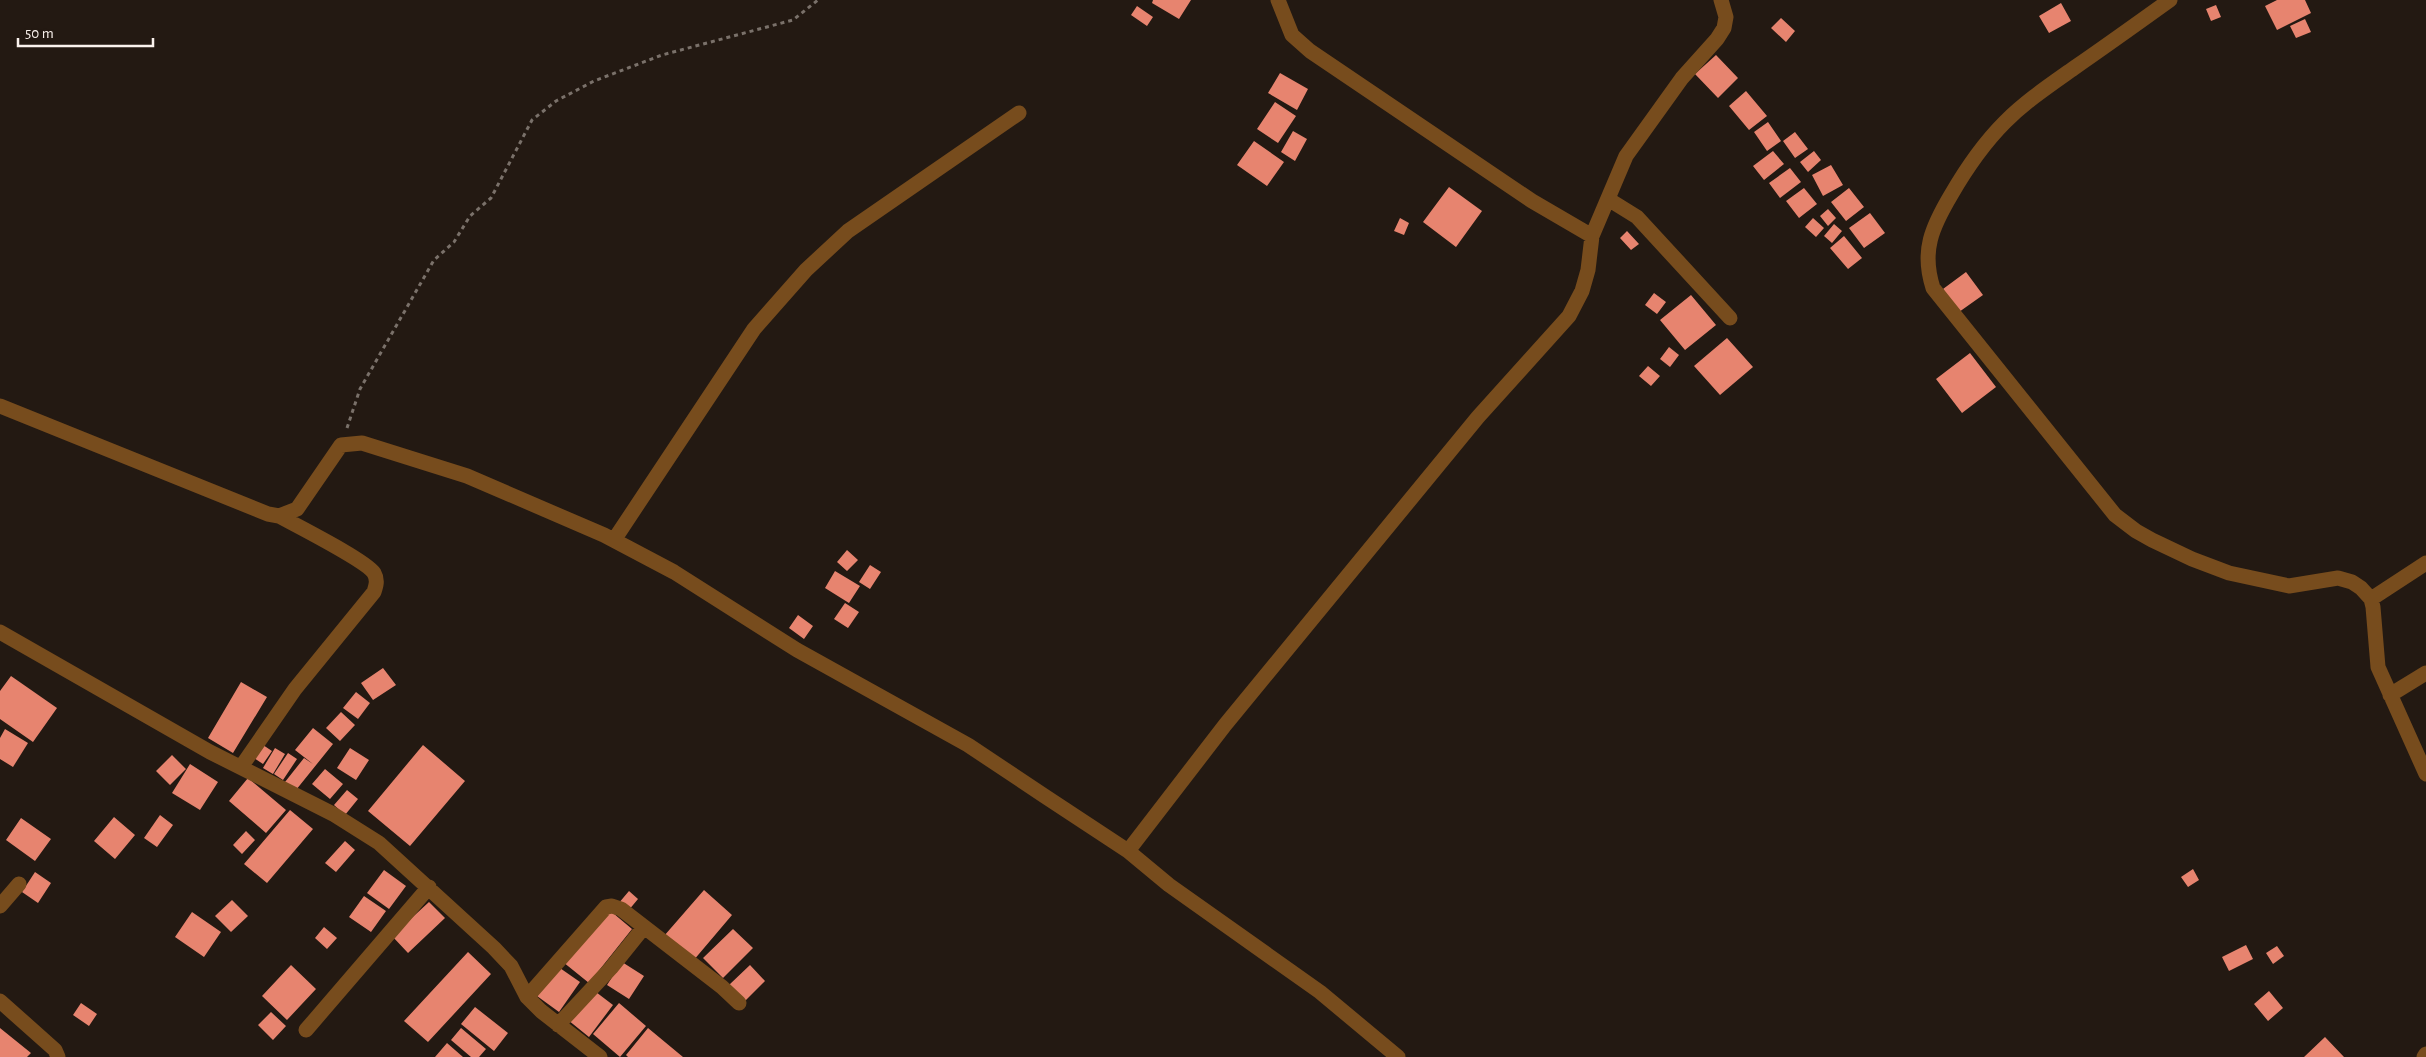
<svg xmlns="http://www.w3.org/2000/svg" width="2426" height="1057" font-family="'Alegreya Sans',sans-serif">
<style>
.building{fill:#e7846f}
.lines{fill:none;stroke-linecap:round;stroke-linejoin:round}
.path{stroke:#7a716a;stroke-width:3;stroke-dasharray:4 4;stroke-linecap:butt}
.street{stroke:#774c1d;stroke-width:15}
</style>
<rect width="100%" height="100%" fill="#231912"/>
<!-- building -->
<path class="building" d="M1153,0H1191L1179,19L1152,3Z
M2277,0H2305L2311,13L2277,30L2265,6Z
M2061,3L2071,21L2049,33L2039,16Z
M2216,5L2221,17L2211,21L2206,9Z
M1137,6L1153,17L1147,26L1131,15Z
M1781,18L1795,31L1786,42L1771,28Z
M2305,19L2311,32L2296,38L2290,26Z
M1716,55L1738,78L1718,98L1695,74Z
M1280,73L1308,89L1297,110L1268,93Z
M1746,91L1767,116L1749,130L1729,106Z
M1275,102L1296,116L1278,143L1257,129Z
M1768,122L1781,141L1767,151L1754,132Z
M1293,131L1307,139L1295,161L1281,152Z
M1795,132L1808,149L1795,158L1783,141Z
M1254,141L1284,162L1267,186L1237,165Z
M1773,151L1784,164L1764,180L1753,166Z
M1814,151L1821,160L1808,172L1800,162Z
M1831,165L1843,185L1823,196L1812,175Z
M1790,168L1801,182L1780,198L1769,183Z
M1449,187L1482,211L1456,247L1423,222Z
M1804,188L1817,204L1799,218L1786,201Z
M1849,188L1864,207L1846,221L1831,202Z
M1828,209L1836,218L1828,226L1820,216Z
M1870,213L1885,233L1864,248L1849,228Z
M1400,218L1409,223L1404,235L1394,231Z
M1813,218L1824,228L1816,237L1805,227Z
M1834,224L1842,231L1832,243L1824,236Z
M1627,231L1639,244L1631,250L1620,238Z
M1844,236L1862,258L1848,269L1830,248Z
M1966,272L1983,295L1959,312L1943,289Z
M1654,293L1666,302L1657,314L1645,305Z
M1691,295L1716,325L1685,350L1660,320Z
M1727,338L1753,367L1720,395L1694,366Z
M1669,347L1679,355L1670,367L1660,359Z
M1970,353L1996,387L1962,413L1936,379Z
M1648,366L1660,376L1651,386L1639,376Z
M847,550L858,560L847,571L837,562Z
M870,565L881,572L870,589L859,582Z
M835,571L860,586L849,603L825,588Z
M845,603L859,612L848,628L834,619Z
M798,615L813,626L804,639L789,628Z
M383,668L396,685L373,700L361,683Z
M11,676L57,708L33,742L0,719V691Z
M241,682L267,697L233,753L208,738Z
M356,692L370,703L358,719L343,708Z
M341,712L355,725L340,741L326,728Z
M313,728L333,744L296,790L285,782L304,758L313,764L295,750Z
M5,729L28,743L13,767L0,759V738Z
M263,745L272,751L263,764L254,758Z
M423,745L465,781L410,846L368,811Z
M275,748L285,754L273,774L263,768Z
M350,748L369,760L356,780L337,768Z
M288,753L297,759L283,780L274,774Z
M172,755L186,769L170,785L156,771Z
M190,764L218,782L200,810L172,793Z
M325,769L343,784L330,799L312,784Z
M248,778L286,810L266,833L229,801Z
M347,790L358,799L345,815L334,805Z
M290,810L313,829L267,883L244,864Z
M160,815L173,825L157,847L144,838Z
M114,817L135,835L115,859L94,841Z
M21,818L51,839L35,861L6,840Z
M246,831L255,840L242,854L233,845Z
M345,841L355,850L336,872L325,863Z
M2193,869L2199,880L2188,887L2181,877Z
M384,870L406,886L389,909L367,893Z
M35,872L51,883L38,903L22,892Z
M704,890L732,915L693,961L664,936Z
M629,891L638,899L628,911L618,904Z
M364,896L386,911L371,932L349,917Z
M232,900L248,916L231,932L215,916Z
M429,902L445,918L408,953L392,936Z
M607,908L632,929L589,983L563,962Z
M192,912L221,932L204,957L175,937Z
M324,927L337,938L327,949L315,938Z
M733,929L753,948L723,978L703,958Z
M2246,945L2253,959L2229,971L2222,957Z
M2277,946L2284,956L2273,964L2266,953Z
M468,952L491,974L428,1042L404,1021Z
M622,962L644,976L629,999L607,985Z
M291,965L316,989L287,1020L262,996Z
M750,965L765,981L745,1001L729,985Z
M557,966L580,982L559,1012L537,996Z
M592,989L613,1005L589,1037L568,1020Z
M2269,991L2283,1008L2268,1021L2254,1004Z
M81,1003L97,1014L89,1026L73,1015Z
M619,1003L646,1026L620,1057L593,1034Z
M475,1007L508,1033L494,1051L461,1024Z
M271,1012L286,1026L273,1040L258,1025Z
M0,1028L31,1053L27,1057H0Z
M461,1028L486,1049L479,1057H471L451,1040Z
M648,1028L683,1057H628L626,1055Z
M2325,1037L2344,1057H2304Z
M447,1043L463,1057H435Z"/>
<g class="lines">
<!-- path -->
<path class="path" d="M347,428L360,389L434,260L454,242L470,216L491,198L532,120L556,101L594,81L662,55L793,20L818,0"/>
<!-- street -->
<path class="street" d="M1278,0L1292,35L1310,51L1532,201L1592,236
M2170,0C2138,23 2106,46 2074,68C2050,85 2026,101 2005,122C1983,144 1966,169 1951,195C1932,227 1921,251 1933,288L2115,515L2136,531L2152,540L2192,559L2229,573L2289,586L2338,578L2352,582L2361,588L2371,599L2373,607L2378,667L2426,774
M1608,199L1637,217L1730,318
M0,406L268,514L279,516L297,509L341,445L362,443L467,476L604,535L674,572L797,650L968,745L1046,797L1128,851L1169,885L1320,992L1398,1057
M614,540L754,329L806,270L848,231L1019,113
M2371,599L2426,563
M0,632L210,752L333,814L379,843L494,948L511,966L527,997L541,1011L600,1057
M2390,695L2426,673
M241,767L295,689L374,592C376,586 378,580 374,573C365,560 297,526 279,516
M1128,851L1225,725L1478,417L1569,316L1582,291L1588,270L1592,236L1626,156L1682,78L1717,39L1724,28L1726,17L1721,0
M0,906L19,884
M527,997L606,907L612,906L621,909L722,987L739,1003
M0,1001L55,1050L58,1057
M558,1025L611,968L644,927
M306,1030L429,887
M2424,1057L2426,1054"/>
</g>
<!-- scale -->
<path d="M18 38v8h135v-8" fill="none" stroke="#faf2ed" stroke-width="2.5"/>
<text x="25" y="38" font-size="15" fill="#faf2ed" stroke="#231912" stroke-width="4" paint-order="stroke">50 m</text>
</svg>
